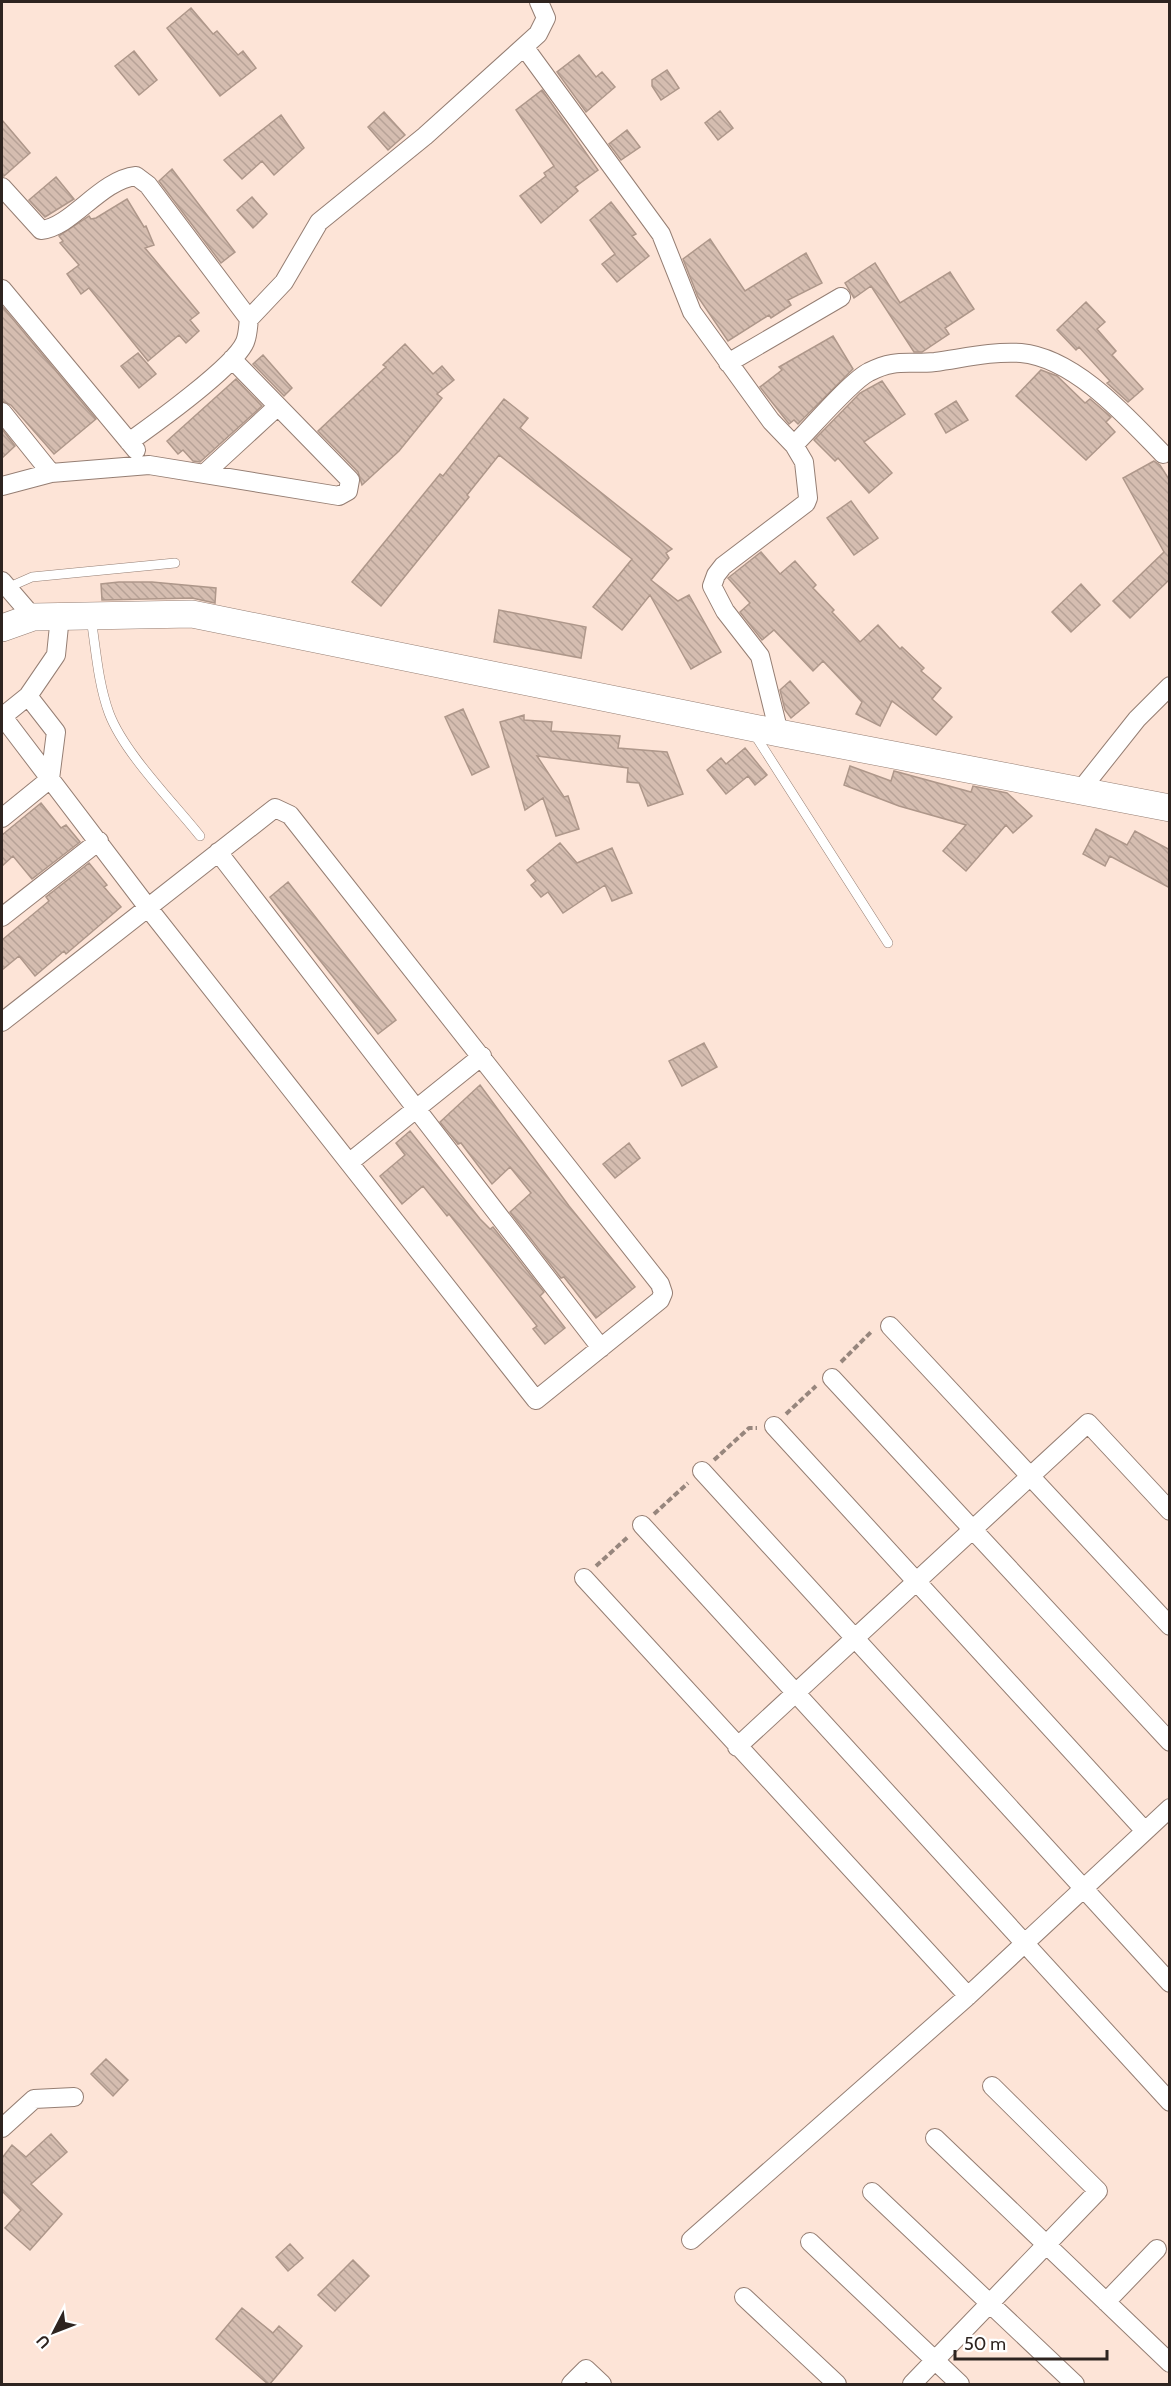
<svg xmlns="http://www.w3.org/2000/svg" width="1171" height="2386" font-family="Cabin,sans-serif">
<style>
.building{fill:url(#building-back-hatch);stroke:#ae978a;stroke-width:1.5}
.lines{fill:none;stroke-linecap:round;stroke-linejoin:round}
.lane-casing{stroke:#957e73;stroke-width:10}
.street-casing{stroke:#957e73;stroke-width:20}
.secondary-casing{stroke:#957e73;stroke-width:28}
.path{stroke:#97867d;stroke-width:4;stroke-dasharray:6 3;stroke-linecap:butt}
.lane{stroke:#fff;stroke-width:9}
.street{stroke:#fff;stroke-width:18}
.secondary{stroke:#fff;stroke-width:27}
</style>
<defs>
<pattern id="building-back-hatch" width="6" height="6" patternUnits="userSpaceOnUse" patternTransform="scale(1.5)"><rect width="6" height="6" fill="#d5bdb0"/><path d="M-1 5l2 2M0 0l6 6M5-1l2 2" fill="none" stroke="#b7a297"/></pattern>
</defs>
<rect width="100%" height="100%" fill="#fde4d7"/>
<!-- building -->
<path class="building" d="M191,8L213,34L217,31L238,55L243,51L256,68L220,96L167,28Z
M134,51L157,80L139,95L115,66Z
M579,55L596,77L602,72L615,87L586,112L557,72Z
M667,70L679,88L661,100L652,86V80Z
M542,90L598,170L575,187L578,191L541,223L520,196L546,176L544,173L554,166L516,110Z
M720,111L733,128L718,140L705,123Z
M384,112L405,135L388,150L368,127Z
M281,115L304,148L274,175L262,161L242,179L224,160Z
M2,120L30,153L4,176H2Z
M627,130L640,147L621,160L609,144Z
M172,169L235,252L221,263L159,181Z
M56,177L74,199L45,217L29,200Z
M252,197L267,214L253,228L237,210Z
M127,199L144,227L146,226L154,245L145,248L199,313L190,320L199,331L186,343L179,335L148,361L89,288L81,294L67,274L79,265L60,243L63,241L59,236L89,216L91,219L96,218Z
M611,202L636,234L632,236L649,256L617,282L602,264L615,254L590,220Z
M710,239L745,291L806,253L822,283L788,300L791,305L771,318L769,315L728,341L698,297L683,259Z
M875,263L900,303L950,272L974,309L945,328L949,334L922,352H914L871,286L854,298L845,283Z
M1086,302L1105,322L1097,329L1116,351L1112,355L1143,389L1128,402L1107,383L1110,381L1079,347L1076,350L1057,330Z
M2,306L96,419L54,454L11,405L2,401Z
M833,336L853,369L798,424L794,420L789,424L760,387L782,370L779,367Z
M405,344L433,374L442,366L454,380L437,394L442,398L399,451L362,485L358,472L318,431L386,367L383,365Z
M138,353L156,374L139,388L121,366Z
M263,355L292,388L284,396L253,364Z
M1041,370L1057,376L1085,403L1090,399L1111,417L1106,422L1115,432L1086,460L1016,396Z
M236,379L262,406L200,462L193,461L183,450L178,454L167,441Z
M882,381L905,414L864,442L892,473L869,493L838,458L835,461L814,440L860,393Z
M504,399L528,418L520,428L672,549L666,553L669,558L651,580L678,601L689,595L721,652L691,669L650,595L622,630L593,607L632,559L499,455L467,495L469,497L381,606L352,582L440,474L443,476Z
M956,401L968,420L946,433L935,414Z
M2,429L15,446L2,458Z
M1154,461L1160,465L1170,481V579L1130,618L1113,601L1164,552L1123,478Z
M851,501L878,538L854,555L827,518Z
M761,552L780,574L795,561L816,585L813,588L834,610L832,612L860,642L878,625L900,649L902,647L924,668L921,671L941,688L932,699L952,717L936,735L892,701L880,726L856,714L862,702L823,661L813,671L774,630L762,640L740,612L750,603L728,578Z
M119,582H152L216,588L215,603L192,598L102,600L101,584Z
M1081,584L1100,605L1071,632L1052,612Z
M499,610L586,627L581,658L494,642Z
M790,681L809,703L791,718L785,710L780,690Z
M463,709L489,767L472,775L445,717Z
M524,715V720L552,722L551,731L620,736L618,748L667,752L683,794L648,806L639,783L627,782L628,768L537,756L564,797L568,796L579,829L556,836L543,798L525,810L500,722Z
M745,748L767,775L755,785L748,776L726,794L707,770L721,758L726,764Z
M850,766L891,781L894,771L971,792L973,786L1007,793L1032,816L1013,833L1006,825L966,871L943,851L966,825L899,806L844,785Z
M41,803L61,828L66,825L80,842L32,879L13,856L2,866V835Z
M1096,829L1127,845L1135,831L1170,850V888L1110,856L1105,866L1083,854Z
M560,843L577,863L612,848L632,893L612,901L605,885L563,913L548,892L541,897L531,885L536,881L527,870Z
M89,863L107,885L104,887L121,907L66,954L64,951L35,976L19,956L2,970V940L49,901L46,897Z
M288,882L396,1020L378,1034L270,897Z
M704,1043L717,1067L682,1086L669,1061Z
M480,1085L569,1206L635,1287L596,1318L564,1277L561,1278L510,1212L531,1193L510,1167L492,1184L461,1143L458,1144L440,1122Z
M410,1131L480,1219L490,1229L493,1227L544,1292L540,1296L565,1328L545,1344L533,1329L537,1326L449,1214L447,1216L423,1186L402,1204L380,1176L405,1155L396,1143Z
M629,1143L640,1158L615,1178L603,1164Z
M106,2059L128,2080L113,2096L91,2074Z
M51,2134L67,2152L31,2184L62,2214L30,2250L5,2228L21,2210L2,2191V2158L12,2145L26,2157Z
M290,2244L303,2258L288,2271L276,2257Z
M353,2260L369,2276L335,2311L318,2295Z
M242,2308L273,2333L279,2326L302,2346L269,2385L216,2339Z"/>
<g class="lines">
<defs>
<path id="lane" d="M7,588L32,577L175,563
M91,618C96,650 98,683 109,713C124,753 173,802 200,836
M755,735L888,943"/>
<path id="street" d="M525,48L661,234L692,312L771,421L794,445L804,462L808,498L806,503L723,566L716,575L712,586L725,611L760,656L779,733
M2,187L41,230C72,227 100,180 136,176L148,185L249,319C248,326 248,335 245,342C235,366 153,425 129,442
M2,289L136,450
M249,319L284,282L319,222L425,136L538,34L546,18L539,2
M728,363L841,297
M2,412L51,473
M794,445C810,429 852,380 869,372C896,358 908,365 935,362C964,358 992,351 1021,353C1075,358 1127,417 1163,454
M204,474L278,406
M2,486L51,473L149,465L339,496L348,491L350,480L232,359
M2,581L33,617
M2,717L28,696L56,655L60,616
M1079,792L1137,719L1170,686
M2,818L50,779L56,732L28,696
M218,852L601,1348
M2,917L99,841
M2,1022L275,808L290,815L660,1284L663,1293L660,1300L536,1400L149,909L3,717
M350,1162L482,1056
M890,1326L1170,1626
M832,1378L1170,1742
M774,1426L1145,1831
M702,1471L1170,1983
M642,1525L1170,2102
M584,1578L968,1996
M737,1747L1088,1423L1170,1511
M2,2128L34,2099L74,2097
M935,2138L1170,2363
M872,2192L1075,2384
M691,2240L968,1996L1170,1808
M810,2242L960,2384
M744,2297L837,2384
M1106,2302L1157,2249
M571,2384L586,2369L602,2384
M912,2384L1098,2191L992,2086"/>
<path id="secondary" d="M2,628L33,617L192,614L779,733L1170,808"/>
</defs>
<!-- lane casing -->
<use href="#lane" class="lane-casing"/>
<!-- street casing -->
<use href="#street" class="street-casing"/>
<!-- secondary casing -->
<use href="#secondary" class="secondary-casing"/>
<!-- path -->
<path class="path" d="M841,1362L872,1331
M786,1414L816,1386
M714,1460L749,1428H757
M654,1514L688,1483
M596,1566L628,1537"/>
<!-- lane -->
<use href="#lane" class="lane"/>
<!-- street -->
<use href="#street" class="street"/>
<!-- secondary -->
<use href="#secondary" class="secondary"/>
</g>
<!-- border -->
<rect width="1171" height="2386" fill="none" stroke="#2e2420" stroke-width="6"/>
<!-- north arrow -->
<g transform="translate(54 2332) rotate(228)" stroke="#ffffff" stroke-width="4.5" paint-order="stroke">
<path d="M0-4.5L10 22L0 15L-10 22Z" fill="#2e2420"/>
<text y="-9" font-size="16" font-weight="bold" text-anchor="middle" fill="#2e2420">U</text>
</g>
<!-- scale -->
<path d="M955 2350v9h152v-9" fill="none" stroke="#2e2420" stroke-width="3"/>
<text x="964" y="2350" font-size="18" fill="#2e2420" stroke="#ffffff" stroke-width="4.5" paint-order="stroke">50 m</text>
</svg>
